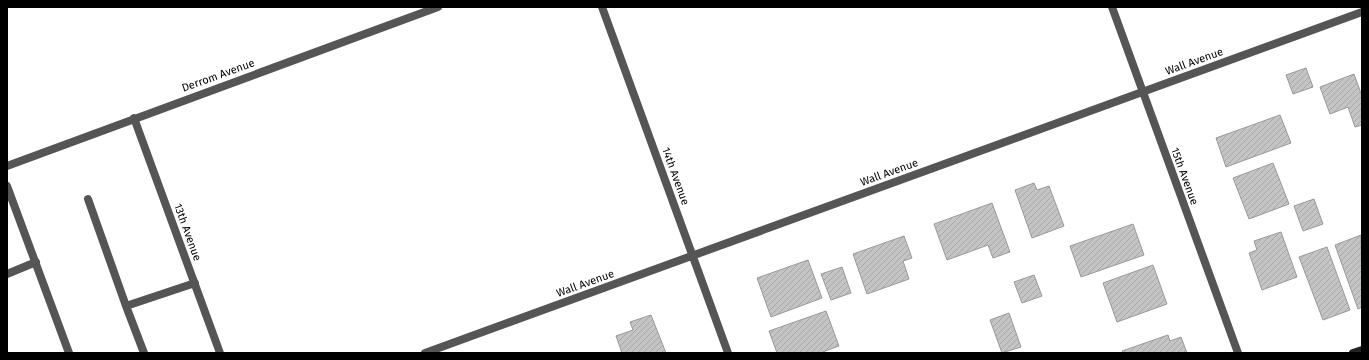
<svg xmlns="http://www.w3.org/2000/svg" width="1369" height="360" font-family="'Fira Sans',sans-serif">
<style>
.building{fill:url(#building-hatch);stroke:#999}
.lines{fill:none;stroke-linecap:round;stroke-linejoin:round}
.service{stroke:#555;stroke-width:8}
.minor{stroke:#555;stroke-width:8}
.secondary{stroke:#222;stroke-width:8}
.labels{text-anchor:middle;stroke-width:3;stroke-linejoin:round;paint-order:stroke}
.street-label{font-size:11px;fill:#000;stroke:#fff}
</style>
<defs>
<pattern id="building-hatch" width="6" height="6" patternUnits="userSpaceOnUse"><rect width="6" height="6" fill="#c4c4c4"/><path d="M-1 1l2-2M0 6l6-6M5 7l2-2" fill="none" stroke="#a7a7a7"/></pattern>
</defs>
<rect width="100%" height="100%" fill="#fff"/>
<!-- building -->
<path class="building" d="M1306,68L1313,87L1293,94L1286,75Z
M1354,74L1362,96V125L1355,127L1348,107L1330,114L1320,87Z
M1280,115L1291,143L1226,167L1216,138Z
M1273,163L1289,204L1249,219L1233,178Z
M1034,183L1037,190L1049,186L1064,226L1032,238L1015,190Z
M1314,199L1323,224L1303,231L1294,206Z
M992,203L1010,252L993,258L988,245L947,260L934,224Z
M1133,224L1144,255L1081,277L1070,246Z
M1281,232L1297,277L1262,290L1249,253L1257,250L1254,241Z
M1361,235L1362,307L1358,309L1335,245Z
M904,236L912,258L903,261L909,279L867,294L853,254Z
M1327,247L1350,310L1323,320L1299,257Z
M808,260L822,298L771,317L757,278Z
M1153,265L1167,304L1117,322L1103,283Z
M842,267L851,293L831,300L821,274Z
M1034,275L1042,296L1022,303L1014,282Z
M826,311L839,346L820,353H777L769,331Z
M1009,313L1021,347L1002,353L990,320Z
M651,315L666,353H622L616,336L633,330L630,322Z
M1168,335L1170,341L1181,337L1187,353H1123L1122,351Z"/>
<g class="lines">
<!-- service -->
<path class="service" d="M7,186L69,353
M88,199L126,306
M7,274L36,262
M144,353L126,306L195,283"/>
<!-- minor -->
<path class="minor" d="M602,7L728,353
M1112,7L1238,353
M134,118L220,353
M7,166L438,7
M425,353L1362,12"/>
<!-- secondary -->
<path class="secondary" d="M1353,353L1362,350"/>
</g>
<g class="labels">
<!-- street labels -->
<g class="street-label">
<text transform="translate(1194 61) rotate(-20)" y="4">Wall Avenue</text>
<text transform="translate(218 75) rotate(-20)" y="4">Derrom Avenue</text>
<text transform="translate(889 172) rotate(-20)" y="4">Wall Avenue</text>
<text transform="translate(676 176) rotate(70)" y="4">14th Avenue</text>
<text transform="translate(1185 176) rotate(70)" y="4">15th Avenue</text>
<text transform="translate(188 232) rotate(70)" y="4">13th Avenue</text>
<text transform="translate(585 283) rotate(-20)" y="4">Wall Avenue</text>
</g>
</g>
<!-- border -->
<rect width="1369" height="360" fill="none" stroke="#000000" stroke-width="16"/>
</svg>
